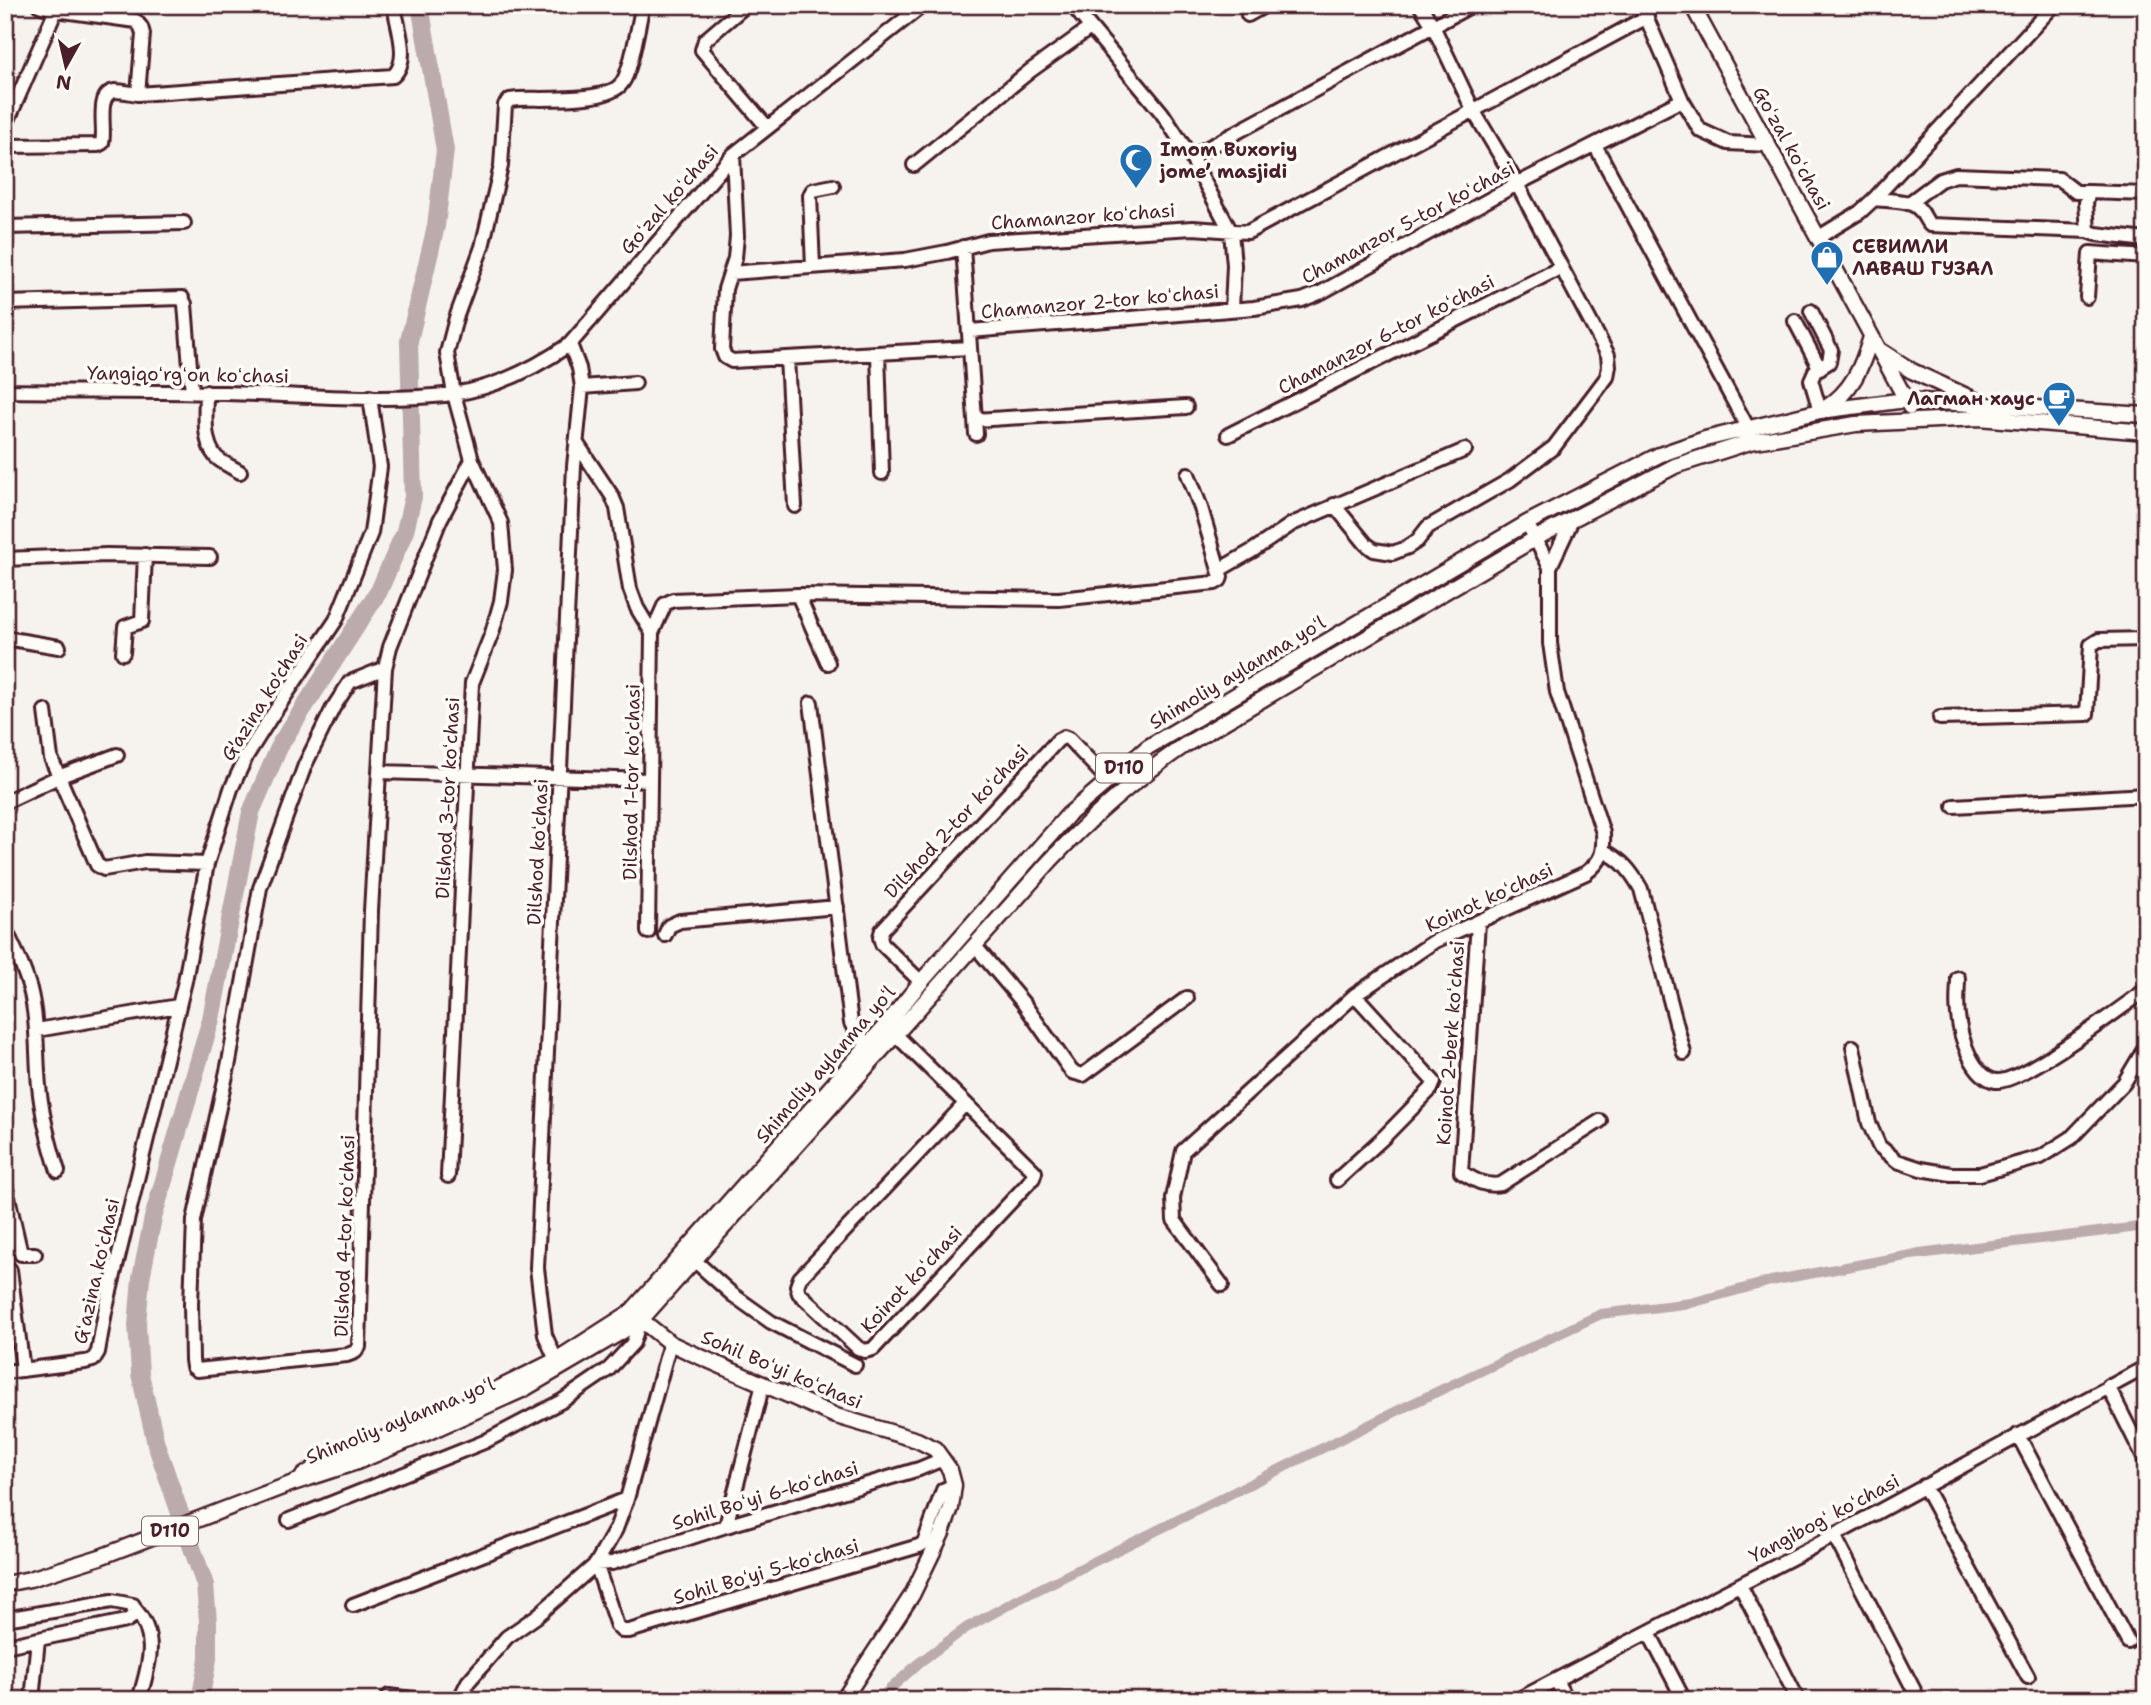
<svg xmlns="http://www.w3.org/2000/svg" width="2151" height="1705" font-family="'Shantell Sans',sans-serif">
<style>
.lines{fill:none;stroke-linecap:round;stroke-linejoin:round}
.canal{stroke:#bbabac;stroke-width:10}
.river{stroke:#bbabac;stroke-width:18}
.minor-casing{stroke:#4a1f2b;stroke-width:18}
.major-casing{stroke:#4a1f2b;stroke-width:19}
.minor{stroke:#fdfcf7;stroke-width:12}
.major{stroke:#fdfcf7;stroke-width:14}
.labels{text-anchor:middle;stroke-width:7;stroke-linejoin:round;paint-order:stroke}
.shield{fill:#fdfcf7;stroke:#806168;stroke-width:2}
.shield-label{font-size:18px;font-weight:bold;fill:#4a1f2b}
.street-label{font-size:19px;fill:#4a1f2b;stroke:#fdfcf7}
.poi-label{font-size:19px;font-weight:bold;fill:#4a1f2b;stroke:#fdfcf7;text-anchor:start}
</style>
<rect width="100%" height="100%" fill="#f6f3ef"/>
<filter id="ink" filterUnits="userSpaceOnUse"><feTurbulence type="fractalNoise" baseFrequency=".0143" numOctaves="2"/><feDisplacementMap in="SourceGraphic" scale="14" xChannelSelector="R" yChannelSelector="G"/><feConvolveMatrix kernelMatrix="1 2 1 2 8 2 1 2 1" color-interpolation-filters="sRGB"/></filter>
<g filter="url(#ink)">
<g class="lines">
<!-- canal -->
<path class="canal" d="M878,1700L920,1662L966,1628L1019,1599L1405,1407L1601,1314L1691,1303L1771,1281L1911,1255L2146,1226"/>
<!-- river -->
<path class="river" d="M200,1700L208,1659V1622L205,1585L156,1444L140,1374L137,1325L141,1278L153,1218L211,1019L251,812L281,743L379,591L405,531L413,497L409,341L436,226L445,150L420,5"/>
<defs>
<path id="minor" d="M39,5L56,10L136,21L141,27L143,34L138,94
M746,5L705,40L702,50L767,127
M1072,5L1162,113L1191,157L1231,232L1234,265L1232,309
M1641,5L1682,100L1700,130L1728,143L1768,145
M1248,15L1266,5
M1081,16L1094,5
M5,127L56,10
M1595,145L1748,428
M5,146L98,145L102,143C106,129 95,93 115,91C122,91 131,93 138,94L393,76C411,60 397,27 394,5
M733,155L737,236L735,258L725,289L722,349L725,357L732,361L969,348
M1191,157L1472,5
M914,165L1030,71L1090,28
M1874,199C1888,201 1911,199 1920,210C1925,216 1925,220 1930,225L2088,231L2096,234L2146,240
M1909,203L1940,180L1956,175L2059,179L2076,192H2089
M5,227L184,223
M2088,231L2086,203L2089,192L2146,194
M1819,237L1860,212L1874,199L2054,5
M963,247L976,434
M813,267L810,195L813,190L833,186
M730,273L905,260L947,252L988,241L1193,228L1248,232L1647,17
M2087,297L2090,253L2146,257
M5,303L182,298L185,304L192,392
M1811,311L1831,350L1829,362L1815,371L1811,380L1820,411
M1795,321L1820,369
M970,331L1254,308L1302,300L1322,292L1517,184L1682,100
M878,353L882,473
M787,358L795,506
M582,387L635,383
M5,391C89,392 172,391 256,394C319,396 391,402 453,394C496,388 534,369 570,344L733,155L923,5
M206,392C206,412 202,441 216,457C222,463 232,467 240,472
M975,420L1186,407
M1228,435L1560,268
M576,442L612,496L617,508L630,589L637,608L652,633
M1334,505L1366,544L1374,550L1393,553L1408,547L1417,541L1428,527L1510,480L1554,447L1607,377L1609,366L1608,355L1517,184L1473,110L1433,26L1420,5
M5,559L107,555L210,557
M1550,567L1573,518
M1219,570L1252,551L1292,524L1465,450
M798,595L828,663
M5,638L59,647
M123,653L125,627L142,621L145,555
M385,668L371,911L359,1347L355,1352L347,1355L197,1370L193,1367L192,1360L191,1304L194,1220L229,1062L260,888L305,765L333,708L350,682Z
M385,668L390,647L440,520L472,460
M811,703L851,1023L857,1034L868,1044
M45,711L51,758L97,865L104,869L145,862L207,864
M1940,718L2087,714L2091,645L2099,640L2146,639
M379,772L649,780
M5,802L58,777L117,755
M1954,806L2146,795
M1604,851C1622,860 1631,871 1641,889L1684,1053
M1478,923L1461,1172C1474,1180 1485,1187 1501,1184L1600,1121
M5,929C15,949 24,968 30,989C38,1021 36,1054 39,1086C42,1116 49,1143 58,1171
M648,932L652,633L665,604L673,600L798,595L1059,599L1215,583L1220,580L1221,577L1201,508L1188,474
M665,935L669,926L680,921L837,907
M975,946L1024,1004L1072,1072L1083,1075L1187,998
M1958,978C1958,990 1956,1003 1958,1015C1960,1036 1972,1077 1996,1081C2021,1084 2120,1008 2146,990
M921,982L882,944L880,937L882,930L1058,740L1064,737L1069,739L1109,781
M889,1028L1035,1172L1033,1178L873,1349L865,1351L858,1348L799,1293L797,1286L800,1278L965,1104
M37,1030L178,1006
M1853,1047L1869,1123L1879,1146L1897,1161L1921,1169L1951,1174H1980L2041,1157L2071,1138L2124,1083L2146,1046
M448,1176L472,683L492,633L501,601L505,570L501,523L472,460L454,394L447,353L456,318L482,247L501,166L505,105L510,100L518,99C542,98 608,103 622,83C632,70 638,24 643,5
M1337,1180L1384,1137L1431,1089L1434,1082L1355,995
M5,1184L21,1254H35
M695,1261L733,1295L771,1322L855,1365
M10,1270L23,1370
M1222,1285L1174,1220L1173,1198L1183,1151L1355,995L1435,941L1586,873C1602,861 1604,852 1603,833L1557,692L1550,643V567L1527,523
M556,1360L545,1335L537,1268L574,466L582,387L579,368L570,344
M5,1372L85,1362L93,1360L98,1352L105,1312L185,981L207,864L231,789L247,755L269,720L336,620L371,533L380,467L370,397
M2108,1386L2146,1462
M2018,1435L2128,1642
M943,1459L919,1469L726,1526L612,1563L596,1564L617,1626L622,1631H629L919,1546L924,1543L943,1490L954,1485
M1924,1486L2028,1677
M289,1520L484,1442L562,1401L609,1369L633,1343L640,1321
M726,1526L763,1384
M1834,1535L1919,1700
M1740,1585L1798,1700
M353,1605L627,1499
M5,1619L112,1601L133,1605L135,1609
M1649,1633L1684,1700
M5,1646L126,1621L132,1617L135,1609C160,1638 148,1667 139,1700
M1556,1680L1566,1700
M389,1696L423,1700
M32,1700L38,1639
M459,1700L468,1682L507,1637L537,1616L596,1564L616,1529L627,1499L670,1343
M1517,1700L1809,1549L2146,1367"/>
<path id="major" d="M1692,5L1910,407
M1881,351L1912,371L1975,400
M1824,409C1852,392 1862,367 1871,337
M636,1316L670,1343L687,1351L836,1416L917,1440L935,1449L950,1470L954,1485L951,1508L942,1533L912,1595L843,1700
M303,1476L319,1465L459,1408L556,1360L631,1312L886,1025L921,982L1068,815L1148,747L1527,523L1659,455L1705,439L1820,411L1906,400L2146,415
M5,1584L30,1579L100,1557L293,1483L357,1462L424,1434L524,1389L640,1321L1050,861C1091,817 1135,779 1185,745L1536,538L1675,466L1750,442L1856,424L1979,418L2146,432"/>
</defs>
<!-- minor casing -->
<use href="#minor" class="minor-casing"/>
<!-- major casing -->
<use href="#major" class="major-casing"/>
<!-- minor -->
<use href="#minor" class="minor"/>
<!-- major -->
<use href="#major" class="major"/>
</g>
</g>
<!-- icons -->
<defs>
<symbol id="mosque-pin" viewBox="-11 -11 22 30"><path d="M0 17L-7.5 6A9.5 9.5 0 1 1 7.5 6Z" fill="#1f6fb2" stroke="#fdfcf7"/><path d="M3.5-4.9A6 6 0 1 0 3.5 4.9A5 5 0 1 1 3.5-4.9Z" fill="#fff"/></symbol>
<symbol id="shop-pin" viewBox="-11 -11 22 30"><path d="M0 17L-7.5 6A9.5 9.5 0 1 1 7.5 6Z" fill="#1f6fb2" stroke="#fdfcf7"/><path d="M-5-2.5h2.3a2.7 3.5 0 0 1 5.4 0H5L5.5 6h-11ZM-1.5-2.5h3a1.5 2.3 0 0 0-3 0Z" fill="#fff"/></symbol>
<symbol id="cafe-pin" viewBox="-11 -11 22 30"><path d="M0 17L-7.5 6A9.5 9.5 0 1 1 7.5 6Z" fill="#1f6fb2" stroke="#fdfcf7"/><path d="M-5.5-4.5H6V0H3Q3 3.5 0 3.5H-2.5Q-5.5 3.5-5.5 0ZM3-3.2v2h1.7v-2ZM-6 4.5H4V6H-6Z" fill="#fff"/></symbol>
</defs>
<g fill-rule="evenodd">
<use href="#mosque-pin" x="1117" y="141" width="38" height="52"/>
<use href="#shop-pin" x="1808" y="238" width="38" height="52"/>
<use href="#cafe-pin" x="2040" y="379" width="38" height="52"/>
</g>
<g class="labels">
<!-- shield labels -->
<g class="shield">
<rect x="1096" y="753.5" width="56" height="29" rx="5"/>
<rect x="142" y="1516.5" width="56" height="29" rx="5"/>
</g>
<g class="shield-label">
<text x="1124" y="774">D110</text>
<text x="170" y="1537">D110</text>
</g>
<!-- street labels -->
<g class="street-label">
<text transform="translate(1792 148) rotate(61)" y="7">Goʻzal koʻchasi</text>
<text transform="translate(669 199) rotate(-49)" y="7">Goʻzal koʻchasi</text>
<text transform="translate(1083 216) rotate(-4)" y="7">Chamanzor koʻchasi</text>
<text transform="translate(1408 222) rotate(-28)" y="7">Chamanzor 5-tor koʻchasi</text>
<text transform="translate(1100 301) rotate(-5)" y="7">Chamanzor 2-tor koʻchasi</text>
<text transform="translate(1386 334) rotate(-27)" y="7">Chamanzor 6-tor koʻchasi</text>
<text transform="translate(188 374) rotate(1)" y="7">Yangiqoʻrgʻon koʻchasi</text>
<text transform="translate(1237 672) rotate(-31)" y="7">Shimoliy aylanma yoʻl</text>
<text transform="translate(264 697) rotate(-58)" y="7">G'azina ko'chasi</text>
<text transform="translate(631 782) rotate(-89)" y="7">Dilshod 1-tor koʻchasi</text>
<text transform="translate(447 798) rotate(-87)" y="7">Dilshod 3-tor koʻchasi</text>
<text transform="translate(956 821) rotate(-47)" y="7">Dilshod 2-tor koʻchasi</text>
<text transform="translate(537 852) rotate(-87)" y="7">Dilshod koʻchasi</text>
<text transform="translate(1489 897) rotate(-25)" y="7">Koinot koʻchasi</text>
<text transform="translate(1450 1043) rotate(-86)" y="7">Koinot 2-berk koʻchasi</text>
<text transform="translate(825 1064) rotate(-49)" y="7">Shimoliy aylanma yoʻl</text>
<text transform="translate(344 1236) rotate(-88)" y="7">Dilshod 4-tor koʻchasi</text>
<text transform="translate(96 1271) rotate(-77)" y="7">Gʻazina koʻchasi</text>
<text transform="translate(911 1279) rotate(-47)" y="7">Koinot koʻchasi</text>
<text transform="translate(782 1369) rotate(23)" y="7">Sohil Boʻyi koʻchasi</text>
<text transform="translate(400 1420) rotate(-22)" y="7">Shimoliy aylanma yoʻl</text>
<text transform="translate(765 1495) rotate(-17)" y="7">Sohil Boʻyi 6-koʻchasi</text>
<text transform="translate(1824 1518) rotate(-28)" y="7">Yangibogʻ koʻchasi</text>
<text transform="translate(766 1571) rotate(-16)" y="7">Sohil Boʻyi 5-koʻchasi</text>
</g>
<!-- poi labels -->
<g class="poi-label">
<text x="1160" y="156">Imom Buxoriy<tspan x="1160" dy="22">jome’ masjidi</tspan></text>
<text x="1852" y="253">СЕВИМЛИ<tspan x="1852" dy="22">ЛАВАШ ГУЗАЛ</tspan></text>
<text x="2035" y="405" text-anchor="end">Лагман хаус</text>
</g>
</g>
<!-- margin -->
<rect width="2151" height="1705" fill="none" stroke="#fdfcf7" stroke-width="28"/>
<rect x="14" y="14" width="2123" height="1677" fill="none" stroke="#4a1f2b" stroke-width="2.5" filter="url(#ink)"/>
<!-- north arrow -->
<g transform="translate(66 66) rotate(188)" stroke="#fdfcf7" stroke-width="5" paint-order="stroke">
<path d="M0-5L12 26L0 18L-12 26Z" fill="#4a1f2b"/>
<text y="-10" font-size="19" font-weight="bold" text-anchor="middle" fill="#4a1f2b">N</text>
</g>
</svg>
